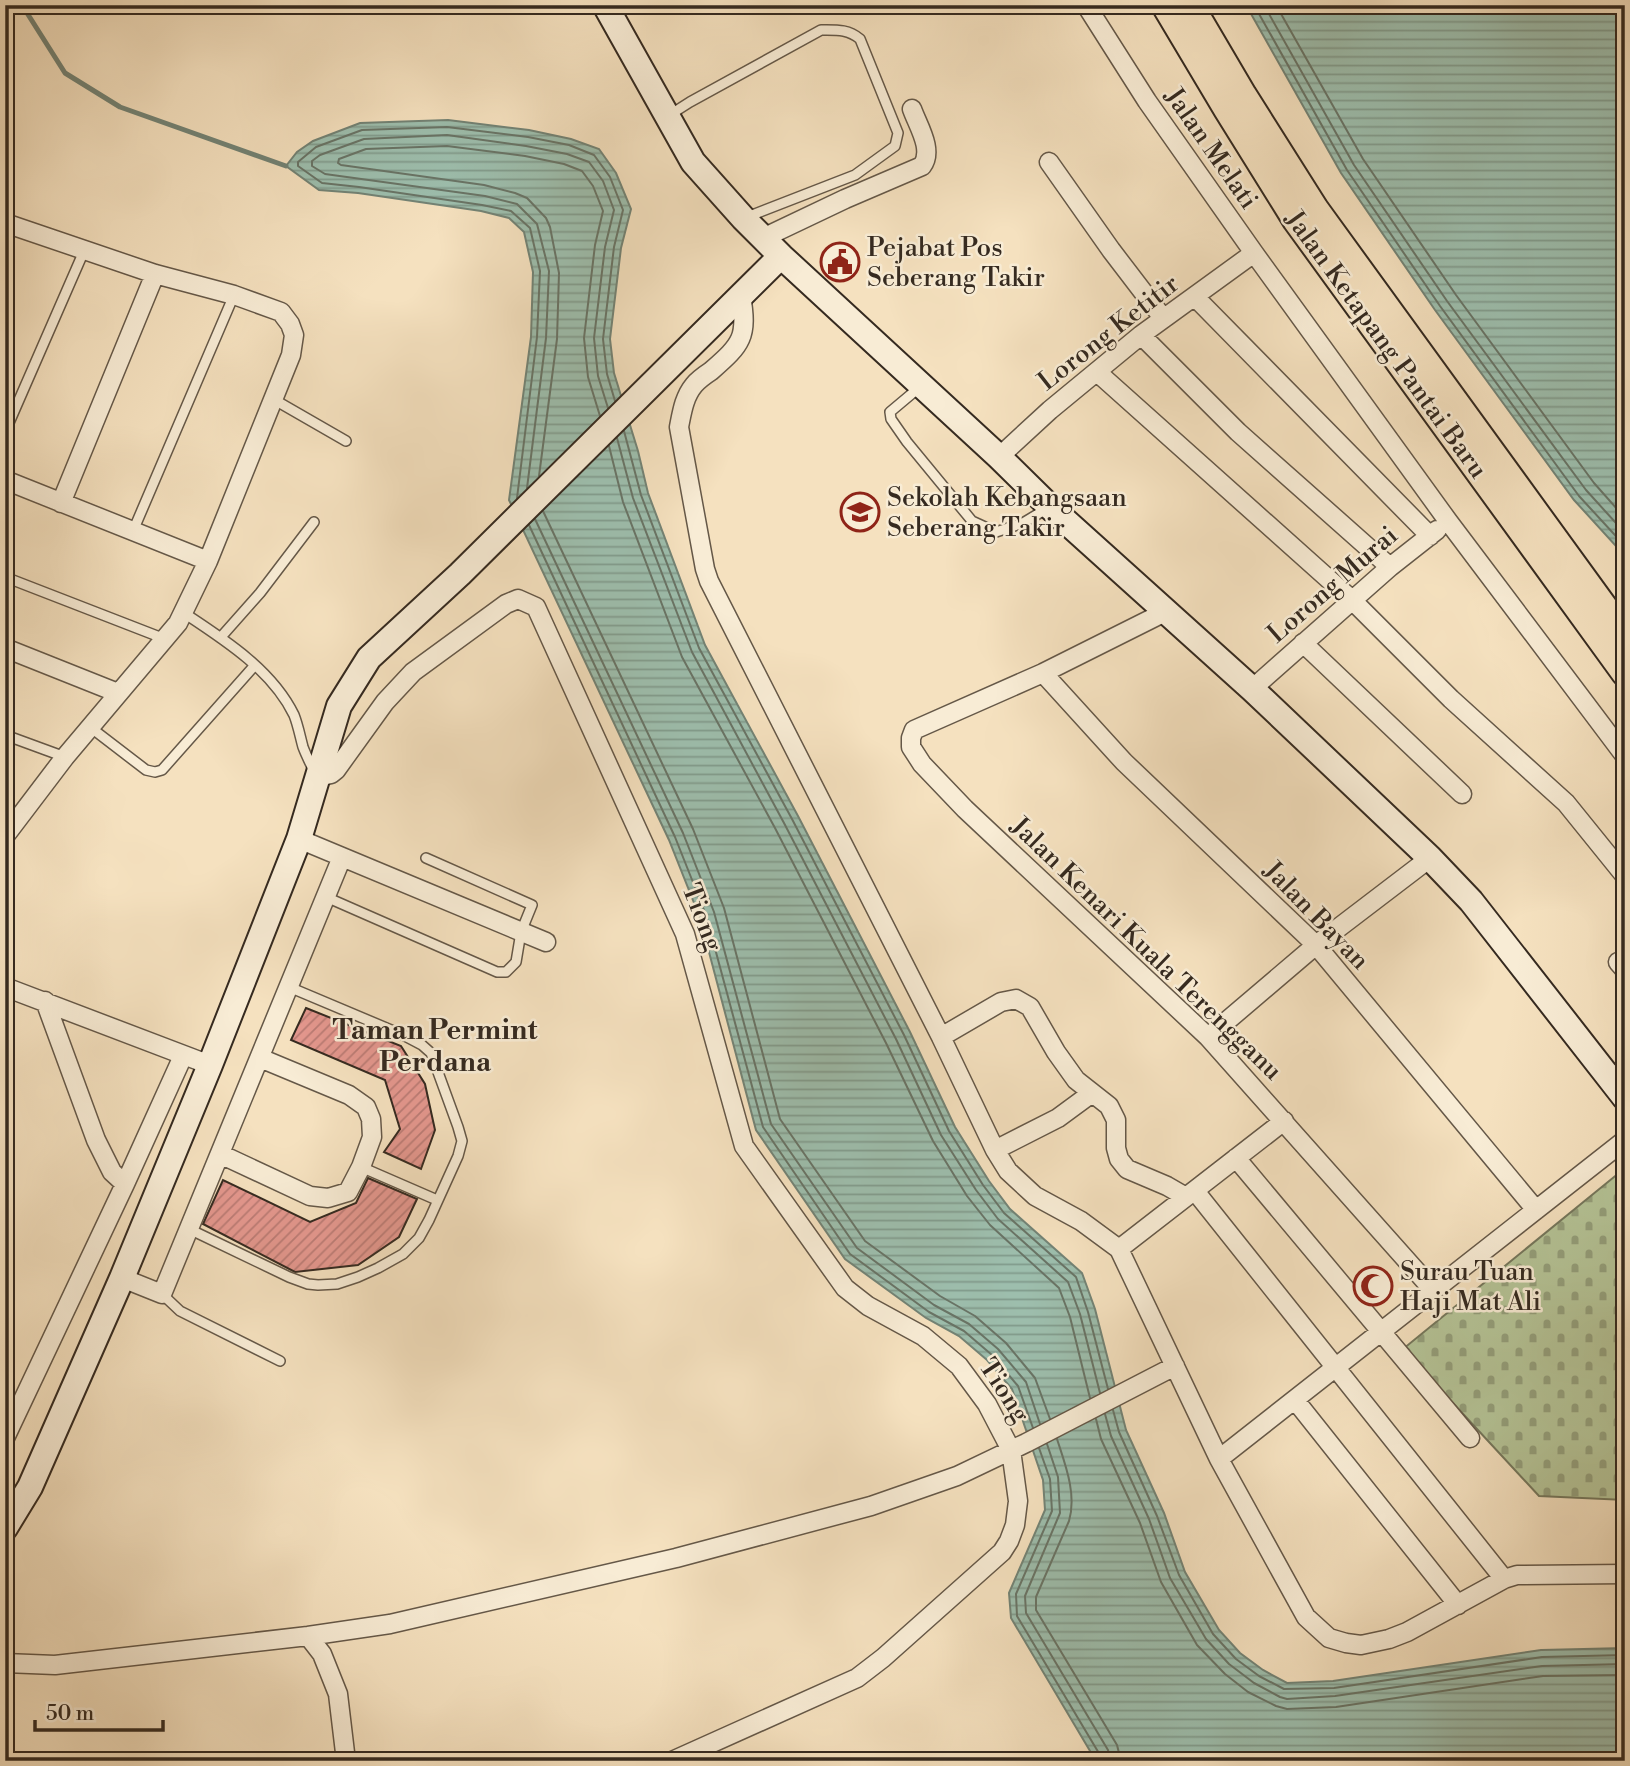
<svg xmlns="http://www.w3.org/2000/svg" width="1630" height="1766" font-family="'Libre Bodoni',serif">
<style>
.cemetery{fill:url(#cemetery-stones);stroke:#75775c;stroke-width:2}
.water{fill:url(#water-rules);stroke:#738375;stroke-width:2}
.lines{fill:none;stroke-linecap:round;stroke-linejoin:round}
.shore{stroke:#697466;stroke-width:2}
.stream{stroke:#738375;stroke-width:5}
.building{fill:url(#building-hatch);stroke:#352a20;stroke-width:2}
.lane-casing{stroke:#655848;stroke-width:12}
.street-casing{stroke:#655848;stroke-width:21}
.secondary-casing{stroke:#352a20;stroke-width:28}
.primary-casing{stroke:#352a20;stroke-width:30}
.lane{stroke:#f8ecd5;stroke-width:9}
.street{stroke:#f8ecd5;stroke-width:18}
.secondary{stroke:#f8ecd5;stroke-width:24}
.primary{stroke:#f5e1bf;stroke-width:26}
.labels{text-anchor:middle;stroke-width:5;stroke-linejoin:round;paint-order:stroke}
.street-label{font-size:26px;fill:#352a20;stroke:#f8ecd5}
.poi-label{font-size:26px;fill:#352a20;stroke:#f8ecd5;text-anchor:start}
.neighbourhood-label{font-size:28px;font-weight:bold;fill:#352a20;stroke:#f8ecd5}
</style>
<defs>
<pattern id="cemetery-stones" width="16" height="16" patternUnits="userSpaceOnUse" patternTransform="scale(1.75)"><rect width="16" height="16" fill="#b5c497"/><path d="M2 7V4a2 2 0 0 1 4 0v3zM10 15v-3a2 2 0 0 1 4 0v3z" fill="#949f7b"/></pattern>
<pattern id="water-rules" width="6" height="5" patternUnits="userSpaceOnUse" patternTransform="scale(1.75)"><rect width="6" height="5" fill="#9dbead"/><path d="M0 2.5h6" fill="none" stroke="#819b8c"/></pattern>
<pattern id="building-hatch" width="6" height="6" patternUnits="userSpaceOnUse" patternTransform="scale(1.75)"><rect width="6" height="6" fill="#e4978e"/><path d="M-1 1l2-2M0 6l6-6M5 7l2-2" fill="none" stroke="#ba7b74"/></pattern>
</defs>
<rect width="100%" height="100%" fill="#f5e1bf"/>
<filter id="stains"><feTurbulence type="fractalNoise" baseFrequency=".00286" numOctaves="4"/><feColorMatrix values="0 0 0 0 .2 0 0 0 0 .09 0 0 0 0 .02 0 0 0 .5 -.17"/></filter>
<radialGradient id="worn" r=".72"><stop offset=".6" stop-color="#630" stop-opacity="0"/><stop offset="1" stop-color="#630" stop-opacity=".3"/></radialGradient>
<!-- cemetery -->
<path class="cemetery" d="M1625,1168V1500L1539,1496L1403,1349Z"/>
<!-- water -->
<path class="water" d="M1246,5H1625V556L1574,500L1435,310L1341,173Z
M448,120L529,130L571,139L599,149L616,173L631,209L621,248L610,339L614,373L638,451L648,493L705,645L798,816L910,1032L955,1127L989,1181L1010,1209L1082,1273L1095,1309L1126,1430L1164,1513L1185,1572L1219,1630L1240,1653L1263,1670L1287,1683L1333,1681L1541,1650L1625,1648V1761H1096L1011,1618L1009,1593L1045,1510L1043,1480L1012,1389L987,1360L959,1336L926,1318L845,1259L756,1130L700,918L669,840L509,500L531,337L533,272L524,232L509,218L481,211L358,193L319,190L286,166L297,152L313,141L360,123Z"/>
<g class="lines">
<!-- shore -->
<path class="shore" d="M1254,5L1347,170L1440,306L1579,496L1625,546
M1264,5L1354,165L1447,301L1586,490L1625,533
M1276,5L1363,159L1456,295L1594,483L1625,518
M624,431L641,495L699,648L792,819L904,1035L949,1131L983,1185L1004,1213L1076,1277L1088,1312L1108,1389
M617,438L633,498L692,652L784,823L896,1039L941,1135L976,1190L998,1219L1068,1282L1080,1314L1100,1393
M609,446L623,502L682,657L775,828L886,1043L933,1141L967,1196L990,1225L1059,1288L1070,1317L1090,1398
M539,476L557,339L559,273L550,227L546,218L527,198L515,193L484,185L341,165L338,163L339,159L366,149L447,146L525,156L564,164L582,171L593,186L603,211L595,245L584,338L588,377L600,416
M527,488L546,338L549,271L537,224L517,204L485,196L325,174L312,166V161L320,155L364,139L447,135L526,146L567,154L589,162L603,181L614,210L605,247L594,338L598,376L608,408
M517,498L537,337L540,271L530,228L511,211L482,205L359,187L322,183L298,166V162L316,147L362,130L447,127L528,137L569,145L594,155L610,177L623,210L614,247L603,339L607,374L615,401
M543,511L693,829L724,908L780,1119L865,1241L940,1296L975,1316L1006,1343L1035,1378L1050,1419
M535,519L683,833L714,912L771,1124L857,1248L934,1305L969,1324L998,1349L1026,1382L1040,1424
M529,525L675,837L706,915L763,1127L850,1254L929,1312L964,1331L992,1355L1018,1386L1033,1428
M1113,1410L1119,1432L1157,1516L1179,1575L1213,1634L1236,1659L1259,1676L1284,1689L1334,1688L1542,1657L1625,1655
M1105,1414L1111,1436L1149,1519L1170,1578L1206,1639L1229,1664L1254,1683L1280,1697L1287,1699L1335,1696L1542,1666L1625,1664
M1096,1419L1101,1439L1140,1523L1161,1582L1197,1645L1225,1674L1248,1692L1276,1706L1287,1709L1336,1707L1543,1676L1625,1675
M1057,1439C1065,1464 1077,1494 1069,1521L1036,1597V1610L1117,1745L1121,1761
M1047,1444L1058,1477L1060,1513L1025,1596L1026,1613L1108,1750L1110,1761
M1039,1448L1050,1479L1052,1511L1016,1594L1017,1616L1100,1755L1101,1761"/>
<!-- stream -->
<path class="stream" d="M22,5L65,73L120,107L286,166"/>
</g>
<!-- building -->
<path class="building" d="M306,1008L401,1046L425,1084L435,1130L421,1169L384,1152L400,1129L385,1080L291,1040Z
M368,1178L417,1199L399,1237L358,1265L295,1272L203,1224L223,1180L310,1222L356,1203Z"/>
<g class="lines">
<defs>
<path id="lane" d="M668,116L690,102L821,30C837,30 848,29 860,39L898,133L895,146L855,175L747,217
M921,386L890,412L891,419L907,442L972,521L996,532L1023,523L1048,508
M273,399L346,441
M5,432L84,251
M133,531L234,295
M5,577L165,639
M184,613C225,640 272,670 294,715C298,725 300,736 303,747C306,755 310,763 314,771
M221,637L260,593L314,522
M90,727L146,770L155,772L162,770L255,665
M5,735L65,757
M326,897L497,972H506L516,962L521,932L532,905L426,858
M361,1167L437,1200
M189,1229L289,1277L308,1284L318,1285L337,1284L358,1277L378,1268L403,1254L419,1238L429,1220L458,1156L462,1141L458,1127L431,1053L422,1045L403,1035L289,987
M162,1294L180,1311L280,1361"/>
<path id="street" d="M1086,5L1147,101L1254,253L1448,521L1625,756
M1049,162L1111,250L1163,318
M5,223L155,274L234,295L281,312L290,324L294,335L291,355L208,561L178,623L65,757L5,836
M763,238L845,199L922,166C934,150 918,126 912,109
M741,295C748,337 742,344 711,371C705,375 698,380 694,385C684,397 682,412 679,427L705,569L709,581L941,1037L995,1150L1008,1171L1035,1196L1081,1221L1119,1249L1219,1459L1306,1617L1329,1638L1346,1643L1361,1645L1389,1639L1407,1632L1504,1579L1517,1575L1625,1574
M1195,297L1430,536
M1141,335L1238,432L1390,567
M1097,372L1352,600L1451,699L1566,803L1625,876
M999,457L1050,410L1141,335L1254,253
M5,480L208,561
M61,503L155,274
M1165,612L1043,673L914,730L911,738V747L922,764L965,809L1208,1037L1434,1291
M1303,643L1462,794
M5,648L118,693
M1043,673L1124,762L1316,945L1536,1210
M1252,689L1390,567L1437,530
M317,777L331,774L336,770L385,702L413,672L506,604L518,599L536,607L685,934L744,1146L845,1288L868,1306L923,1336L959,1366L987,1404L1011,1450L1018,1501L1015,1525L1009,1541L1002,1552L883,1658L857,1678L672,1761
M299,839L546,942
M1618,962L1625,970
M5,987L210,1065
M45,1001L96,1140L112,1172L125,1184
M941,1037L1001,1002L1016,999L1030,1007L1056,1052L1076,1080L1109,1106L1116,1120V1148L1119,1159L1127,1169L1167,1186L1186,1197
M1208,1037L1316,945L1430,858
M1610,1080L1625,1069
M995,1150L1058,1118L1092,1093
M220,1154L310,1196L328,1198L348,1192L361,1167L372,1137L371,1119L366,1107L349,1095L260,1058
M1236,1158L1470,1438
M1195,1191L1504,1579
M1119,1249L1284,1121
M122,1278L162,1294L342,857
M1295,1400L1458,1605
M5,1438L125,1184L183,1056
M1219,1459L1625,1140
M308,1636L322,1654L338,1694L346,1761
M5,1663L55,1665L308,1636L390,1624L676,1558L871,1506L957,1476L1026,1443L1175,1366"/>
<path id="secondary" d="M605,5L693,162L743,218L781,256L999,457L1050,507L1252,689L1430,858L1471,901L1625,1098
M5,1528L30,1487L122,1278L210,1065L299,839L339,706L369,658L460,574L781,256"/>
<path id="primary" d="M1165,5L1227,109L1296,220L1625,673
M1190,5L1243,95L1315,209L1625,636"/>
</defs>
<!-- lane casing -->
<use href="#lane" class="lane-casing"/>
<!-- street casing -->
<use href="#street" class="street-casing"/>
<!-- secondary casing -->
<use href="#secondary" class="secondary-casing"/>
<!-- primary casing -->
<use href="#primary" class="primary-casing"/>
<!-- lane -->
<use href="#lane" class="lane"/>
<!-- street -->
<use href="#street" class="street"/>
<!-- secondary -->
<use href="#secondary" class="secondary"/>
<!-- primary -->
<use href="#primary" class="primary"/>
</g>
<!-- icons -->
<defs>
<symbol id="civic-ring" viewBox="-11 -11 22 22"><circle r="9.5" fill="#f8ecd5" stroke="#8f2418" stroke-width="1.5"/><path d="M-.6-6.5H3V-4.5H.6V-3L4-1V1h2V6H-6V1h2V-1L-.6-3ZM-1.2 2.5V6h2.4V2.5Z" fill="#8f2418"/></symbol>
<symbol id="school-ring" viewBox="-11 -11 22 22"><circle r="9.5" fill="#f8ecd5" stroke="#8f2418" stroke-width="1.5"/><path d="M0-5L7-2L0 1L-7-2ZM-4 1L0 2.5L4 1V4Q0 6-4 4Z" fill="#8f2418"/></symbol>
<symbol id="mosque-ring" viewBox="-11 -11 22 22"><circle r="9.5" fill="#f8ecd5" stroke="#8f2418" stroke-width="1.5"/><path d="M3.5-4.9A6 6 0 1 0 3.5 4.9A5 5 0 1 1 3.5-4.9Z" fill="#8f2418"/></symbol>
</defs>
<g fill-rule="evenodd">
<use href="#civic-ring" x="818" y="240" width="44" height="44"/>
<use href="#school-ring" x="838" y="490" width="44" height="44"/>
<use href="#mosque-ring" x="1351" y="1264" width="44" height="44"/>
</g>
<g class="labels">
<!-- street labels -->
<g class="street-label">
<text transform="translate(1212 148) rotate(55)" y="9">Jalan Melati</text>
<text transform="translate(1108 332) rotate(-38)" y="9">Lorong Ketitir</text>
<text transform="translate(1387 344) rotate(54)" y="9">Jalan Ketapang Pantai Baru</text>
<text transform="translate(1332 584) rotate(-41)" y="9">Lorong Murai</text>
<text transform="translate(1317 915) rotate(46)" y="9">Jalan Bayan</text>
<text transform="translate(703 917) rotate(69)" y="9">Tiong</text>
<text transform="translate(1147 948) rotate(44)" y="9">Jalan Kenari Kuala Terengganu</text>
<text transform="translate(1005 1390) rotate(57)" y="9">Tiong</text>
</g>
<!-- poi labels -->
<g class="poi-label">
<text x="867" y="256">Pejabat Pos<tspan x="867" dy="30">Seberang Takir</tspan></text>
<text x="887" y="506">Sekolah Kebangsaan<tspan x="887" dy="30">Seberang Takir</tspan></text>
<text x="1400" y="1280">Surau Tuan<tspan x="1400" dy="30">Haji Mat Ali</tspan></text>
</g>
<!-- neighbourhood labels -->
<g class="neighbourhood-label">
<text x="435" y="1039">Taman Permint<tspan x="435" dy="32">Perdana</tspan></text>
</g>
</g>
<!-- margin -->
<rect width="1630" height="1766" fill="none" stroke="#f5e1bf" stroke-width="28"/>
<rect x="7" y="7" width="1616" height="1752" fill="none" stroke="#352a20" stroke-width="3.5"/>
<rect x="14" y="14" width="1602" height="1738" fill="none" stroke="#352a20" stroke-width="2"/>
<!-- scale -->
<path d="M35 1720v10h128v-10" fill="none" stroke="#352a20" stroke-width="3.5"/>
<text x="46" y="1720" font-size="21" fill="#352a20" stroke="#f8ecd5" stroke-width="5" paint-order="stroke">50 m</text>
<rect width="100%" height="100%" filter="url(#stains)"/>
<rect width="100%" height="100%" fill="url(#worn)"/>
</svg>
